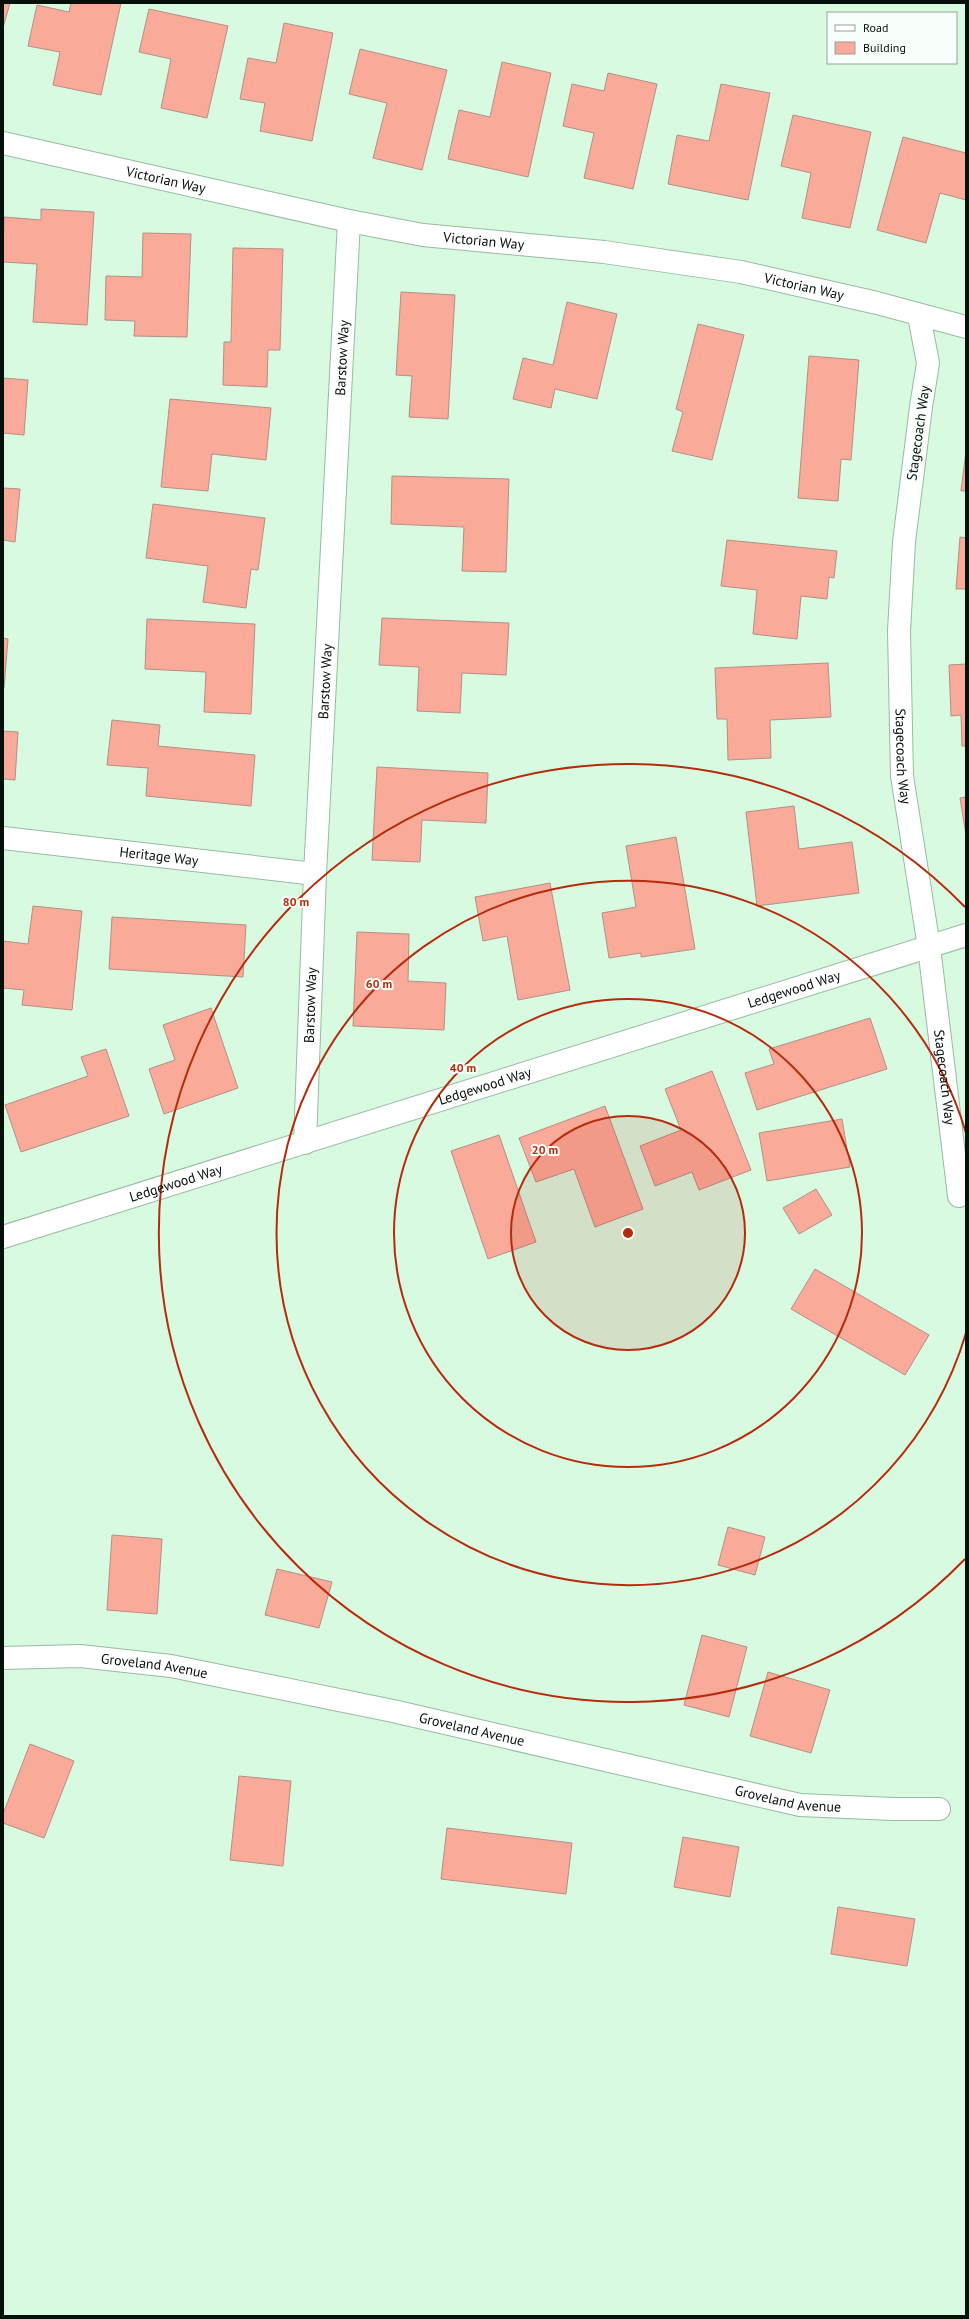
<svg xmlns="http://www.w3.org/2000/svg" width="969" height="2319" font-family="'PT Sans',sans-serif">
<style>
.building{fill:#faaa98;stroke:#b58e86}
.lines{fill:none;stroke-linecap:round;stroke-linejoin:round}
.minor-casing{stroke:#99baa3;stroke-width:24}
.minor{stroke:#fff;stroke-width:22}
.ring{fill:none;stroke:#b72b0d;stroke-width:2}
.labels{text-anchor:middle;stroke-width:4;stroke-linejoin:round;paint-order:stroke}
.street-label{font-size:14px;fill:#051009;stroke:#f8fffa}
.centre{fill:#b72b0d;stroke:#f8fffa;stroke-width:2}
.ring-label{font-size:12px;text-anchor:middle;font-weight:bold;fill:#b72b0d;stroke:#f8fffa;stroke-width:4;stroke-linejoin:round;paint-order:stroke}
</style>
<rect width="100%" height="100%" fill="#d8fae1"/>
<!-- building -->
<path class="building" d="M3,3H10L3,28Z
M71,3H121L101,95L53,85L60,52L28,46L37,5L69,12Z
M149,9L228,26L207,118L161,108L171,59L139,52Z
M284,23L333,33L312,141L260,131L265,103L240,99L248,58L276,63Z
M360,49L447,70L422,170L373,158L387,103L349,94Z
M502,62L551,73L528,177L448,159L459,110L490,117Z
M608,73L657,84L633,189L584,178L594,133L563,126L572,84L604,91Z
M721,84L770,93L748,200L668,184L677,135L709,141Z
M793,115L871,132L850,228L802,218L811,173L781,166Z
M903,137L966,153V200L940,193L926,243L877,230Z
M41,209L94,212L87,325L33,322L37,264L3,262L4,217L41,220Z
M143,233L191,234L187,337L134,336L135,321L105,320L106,276L142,277Z
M233,248L283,249L280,350H268L267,387L223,385L224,342H231Z
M401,292L455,295L448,419L409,417L412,376L396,375Z
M567,302L617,314L597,399L555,389L551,408L513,399L523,358L553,365Z
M698,324L744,335L712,460L672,451L683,412L676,409Z
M809,356L859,360L851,460L841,459L838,501L798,498Z
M3,378L28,380L24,435L3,433Z
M170,399L271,408L266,460L212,454L208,491L161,487Z
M966,451V491H961Z
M392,476L509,479L506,572L462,571L464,527L391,524Z
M3,488L20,489L15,542L3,540Z
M153,504L265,518L258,570L251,569L246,608L203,602L208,566L146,558Z
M960,537L966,538V589H956Z
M727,540L837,551L834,578L829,577L827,599L801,596L797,639L753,634L757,590L721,586Z
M382,618L509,623L506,675L462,673L460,713L417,711L419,667L379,665Z
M147,619L255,624L251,714L204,712L206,672L145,669Z
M3,638L8,639L4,688H3Z
M828,663L831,717L770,720L771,758L728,760L727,719H717L715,668Z
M966,664V746H962L961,715L951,716L949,665Z
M112,720L160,725L158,746L255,755L251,806L146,796L148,768L107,765Z
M3,731L18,732L15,780L3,779Z
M377,767L488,773L486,823L422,820L420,862L372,860Z
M966,797V835L960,798Z
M794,806L799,849L852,842L859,893L757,906L746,812Z
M676,837L695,949L641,957V953L609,958L602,913L636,907L626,846Z
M550,883L570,990L518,1000L507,936L483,941L475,897Z
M33,906L82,911L72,1010L22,1005L24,990L3,988V941L28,944Z
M112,917L246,925L243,977L109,969Z
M357,932L409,934L408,981L446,983L444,1030L353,1026Z
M211,1008L238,1088L164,1114L149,1069L175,1060L163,1025Z
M870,1018L887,1069L757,1110L745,1073L774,1064L769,1049Z
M106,1049L129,1116L21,1152L5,1105L88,1076L81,1057Z
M712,1071L751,1170L699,1190L692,1172L655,1186L640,1146L681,1130L665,1089Z
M605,1106L643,1209L595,1227L574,1169L536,1182L519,1138Z
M842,1119L850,1167L767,1181L759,1133Z
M499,1135L536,1242L488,1259L451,1151Z
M816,1189L832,1215L799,1234L783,1208Z
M815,1269L929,1335L905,1375L791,1309Z
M728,1527L765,1537L755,1575L718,1565Z
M112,1535L162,1539L157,1614L107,1610Z
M277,1569L332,1582L319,1628L265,1615Z
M702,1635L747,1647L729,1717L684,1705Z
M768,1672L830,1690L811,1753L750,1736Z
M30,1744L74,1761L44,1838L3,1823V1814Z
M239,1776L291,1781L283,1866L230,1860Z
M447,1828L572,1843L566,1894L441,1879Z
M683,1837L739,1847L730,1897L674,1887Z
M838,1907L915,1919L907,1966L831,1954Z"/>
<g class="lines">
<defs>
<g id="minor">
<path id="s1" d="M3,143L349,221L423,235L604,252L741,272L877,303L966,327"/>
<path id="s2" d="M919,316L928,363L921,407L904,542L899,631L902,776L929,947L959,1196"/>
<path id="s3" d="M3,838L315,874"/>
<path id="s4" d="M305,1143L315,874L349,221"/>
<path id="s5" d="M3,1237L966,935"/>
<path id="s6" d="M3,1658L80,1656L171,1666L393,1711L800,1805L893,1809H939"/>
</g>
</defs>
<!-- minor casing -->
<use href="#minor" class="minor-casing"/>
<!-- minor -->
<use href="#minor" class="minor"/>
</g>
<!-- distance rings -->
<circle cx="628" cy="1233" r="117" fill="#b72b0d" fill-opacity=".12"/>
<g class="ring">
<circle cx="628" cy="1233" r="117"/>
<circle cx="628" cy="1233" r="234"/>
<path d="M966 1333A352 352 0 1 1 966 1133"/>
<path d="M965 1559A469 469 0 1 1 965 907"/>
</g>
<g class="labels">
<!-- street labels -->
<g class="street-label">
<text dy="5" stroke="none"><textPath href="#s1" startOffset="167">Victorian Way</textPath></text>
<text dy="5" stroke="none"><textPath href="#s1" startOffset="491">Victorian Way</textPath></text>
<text dy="5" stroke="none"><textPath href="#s1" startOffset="815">Victorian Way</textPath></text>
<text dy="5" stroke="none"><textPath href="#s4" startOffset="786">Barstow Way</textPath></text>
<text transform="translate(918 433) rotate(-82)" y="5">Stagecoach Way</text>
<text dy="5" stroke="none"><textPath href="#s4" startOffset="462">Barstow Way</textPath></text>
<text dy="5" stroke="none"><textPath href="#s2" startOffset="443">Stagecoach Way</textPath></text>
<text dy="5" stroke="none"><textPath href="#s3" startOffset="157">Heritage Way</textPath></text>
<text dy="5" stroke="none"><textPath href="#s5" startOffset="829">Ledgewood Way</textPath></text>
<text dy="5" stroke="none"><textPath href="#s4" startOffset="138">Barstow Way</textPath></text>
<text dy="5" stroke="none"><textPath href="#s2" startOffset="767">Stagecoach Way</textPath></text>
<text dy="5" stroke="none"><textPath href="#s5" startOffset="505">Ledgewood Way</textPath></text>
<text dy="5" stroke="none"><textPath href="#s5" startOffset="181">Ledgewood Way</textPath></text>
<text dy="5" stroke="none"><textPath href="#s6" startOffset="152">Groveland Avenue</textPath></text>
<text dy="5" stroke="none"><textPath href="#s6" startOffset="476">Groveland Avenue</textPath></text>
<text dy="5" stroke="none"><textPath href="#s6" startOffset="800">Groveland Avenue</textPath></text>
</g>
</g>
<circle cx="628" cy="1233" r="6" class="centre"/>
<g class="ring-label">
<text x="296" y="906">80 m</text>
<text x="379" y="988">60 m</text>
<text x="463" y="1072">40 m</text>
<text x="545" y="1154">20 m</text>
</g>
<!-- border -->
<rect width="969" height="2319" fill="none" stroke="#051009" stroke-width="8"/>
<!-- legend -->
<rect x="827" y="12" width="130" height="52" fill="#f8fffa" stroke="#979f9a"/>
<rect x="835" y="25" width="20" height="6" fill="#ffffff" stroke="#979f9a"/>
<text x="863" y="32" font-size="12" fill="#051009">Road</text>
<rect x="835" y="42" width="20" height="12" fill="#faaa98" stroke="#979f9a"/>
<text x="863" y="52" font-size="12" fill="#051009">Building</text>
</svg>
